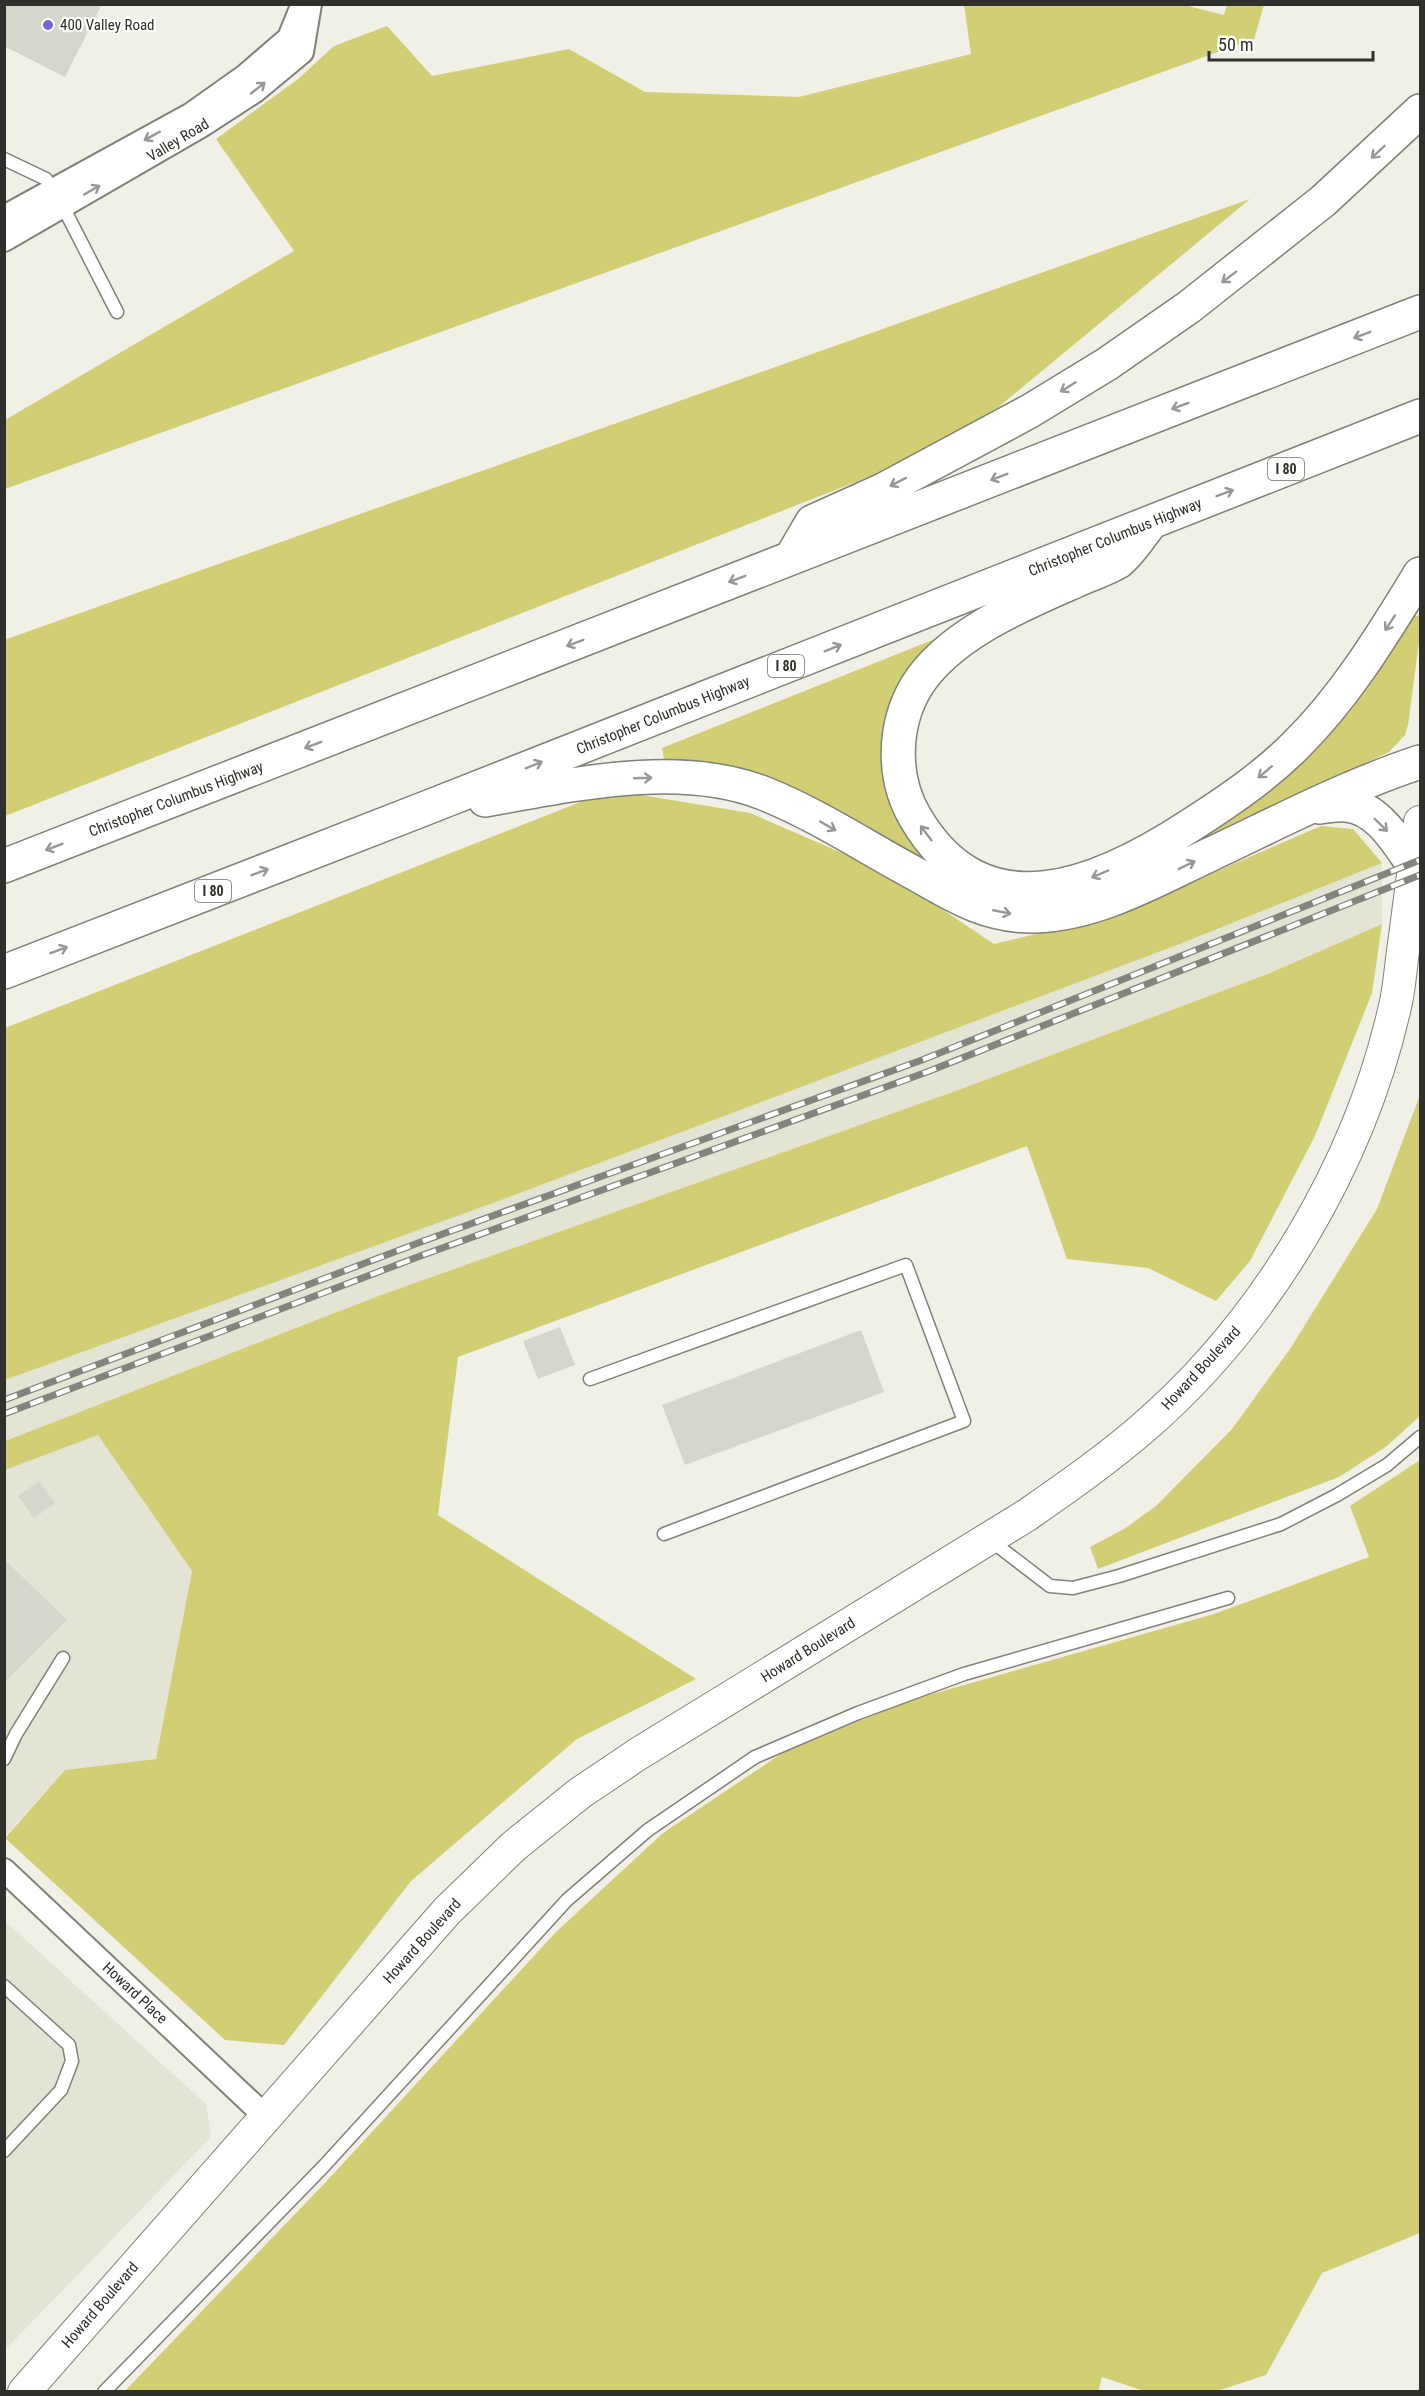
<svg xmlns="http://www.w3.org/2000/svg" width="1425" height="2396" font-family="'Roboto Condensed',sans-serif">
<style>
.built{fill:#e4e4d4}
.green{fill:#d1ce74}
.building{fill:#d5d5cc}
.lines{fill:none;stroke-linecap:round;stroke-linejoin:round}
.service-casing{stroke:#818179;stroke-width:15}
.minor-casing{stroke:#818179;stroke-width:26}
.secondary-casing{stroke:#818179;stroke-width:34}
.motorway-casing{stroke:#818179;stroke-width:36}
.service{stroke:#fff;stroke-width:12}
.minor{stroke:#fff;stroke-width:22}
.secondary{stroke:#fff;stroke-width:32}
.motorway{stroke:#fff;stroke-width:33}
.rail-casing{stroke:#84847f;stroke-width:7}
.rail{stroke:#fffffe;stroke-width:4.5;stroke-dasharray:14;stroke-linecap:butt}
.oneway{stroke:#979796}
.poi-dot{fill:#7662dd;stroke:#fffffe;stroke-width:2}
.labels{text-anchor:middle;stroke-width:4.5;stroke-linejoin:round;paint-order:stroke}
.shield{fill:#fffffe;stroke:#6d6d6b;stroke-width:1.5}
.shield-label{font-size:14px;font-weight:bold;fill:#2f2f2c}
.poi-label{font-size:15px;fill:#2f2f2c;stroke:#fffffe;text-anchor:start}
.street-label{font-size:15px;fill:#2f2f2c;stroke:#fffffe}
</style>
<rect width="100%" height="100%" fill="#f0f0e7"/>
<!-- built -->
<path class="built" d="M1382,863V924L1270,973L961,1089L381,1295L5,1441V1380L504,1199L1185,942Z
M98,1434L192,1571L156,1759L65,1770L5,1836V1470Z
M5,1921L206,2104L211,2137L5,2350Z"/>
<!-- green -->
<path class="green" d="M1184,5L1224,15L1227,5H1264L1254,39L5,489V420L294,251L216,139L298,79L334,46L387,26L432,76L569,49L645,92L799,97L971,54L964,5Z
M1250,199L955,443L5,816L4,640Z
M1411,615L1420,616L1419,642L1408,725L1405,735L1389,752C1332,779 1275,807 1218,835C1161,863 1092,908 1027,903C981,900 943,873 903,850C822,805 760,765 664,759L662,748L970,625C939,646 907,668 894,706C859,805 945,905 1046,901C1079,899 1110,884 1140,869C1220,831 1291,773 1348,704C1371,676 1390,645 1411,615Z
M611,790L750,813L888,873L994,944L1115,915L1321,826L1353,829L1382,863L1185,942L504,1199L5,1380V1028Z
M1382,924L1372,993L1315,1136L1250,1261L1216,1301L1148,1268L1067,1259L1027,1146L458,1357L438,1515L696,1679L577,1739L411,1881L284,2045L225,2040L5,1838L65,1770L156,1759L192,1571L98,1435L5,1470V1441L381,1295L961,1089L1270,973Z
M1420,1095V1416L1387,1446L1339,1477L1098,1569L1090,1547L1124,1529L1156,1506L1232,1429L1290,1349L1377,1209Z
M1420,1460V2233L1322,2273L1266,2375L1214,2392L1144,2391L1102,2377L1098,2392H124L324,2184L556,1932L663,1833L781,1754L904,1702L1214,1614L1369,1557L1350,1506Z"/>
<!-- building -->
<path class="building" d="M4,4H102L65,77L4,46Z
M560,1327L575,1365L538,1379L523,1341Z
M861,1330L884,1392L685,1465L662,1405Z
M39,1481L55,1503L34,1518L18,1496Z
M4,1559L67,1620L4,1683Z"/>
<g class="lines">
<defs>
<path id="service" d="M4,159L46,179L55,191L117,312
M590,1379L906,1265L964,1421L664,1534
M990,1540L1050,1586L1073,1588L1119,1576L1281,1524L1337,1495L1387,1465L1420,1437
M4,1759L16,1734L63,1658
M4,1986L69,2045L72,2061L61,2090L4,2151
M104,2392L323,2167L567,1900L648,1830L755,1757L858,1713L964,1674L1228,1598"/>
<path id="minor" d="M4,217L190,115L245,76L289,38L300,11
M4,240L201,126L255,91L302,52L310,4
M4,1870L265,2116"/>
<path id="secondary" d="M24,2392L447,1911L514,1846L580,1793L638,1754L1027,1515C1067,1487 1106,1460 1143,1428C1267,1321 1361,1162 1396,1002C1400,983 1401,963 1404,944C1409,903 1415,863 1420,822"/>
<path id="motorway" d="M1150,524C1140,536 1130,553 1118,562C1105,570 1087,575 1073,582C1020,605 947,636 916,687C893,726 892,778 915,817C984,936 1101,884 1191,825C1227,802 1264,777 1295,746C1346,696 1383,634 1420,574
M791,558L812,522L883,490L1030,411L1107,364L1189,307L1323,201L1420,111
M485,800C571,785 678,760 763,793C816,814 864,846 914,873C954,896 987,917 1035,916C1097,914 1154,881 1209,855C1279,822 1347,786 1420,762
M1319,807C1328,806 1338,804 1347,805C1379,808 1398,844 1415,867
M4,866L1420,312
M4,972L421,810L1420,416"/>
</defs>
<!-- service casing -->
<use href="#service" class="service-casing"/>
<!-- minor casing -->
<use href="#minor" class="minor-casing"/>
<!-- secondary casing -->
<use href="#secondary" class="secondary-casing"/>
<!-- motorway casing -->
<use href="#motorway" class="motorway-casing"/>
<!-- service -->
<use href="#service" class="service"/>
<!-- minor -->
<use href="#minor" class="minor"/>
<!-- secondary -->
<use href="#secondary" class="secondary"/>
<!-- motorway -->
<use href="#motorway" class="motorway"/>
<defs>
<path id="rail" d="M4,1400L418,1243L922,1060L1420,860
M4,1414L423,1255L927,1072L1420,875"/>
</defs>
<!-- rail casing -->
<use href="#rail" class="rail-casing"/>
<!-- rail -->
<use href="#rail" class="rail"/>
</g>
<!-- one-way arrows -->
<defs><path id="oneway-shaft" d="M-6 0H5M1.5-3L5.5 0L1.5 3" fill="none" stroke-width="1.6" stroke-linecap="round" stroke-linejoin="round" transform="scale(1.5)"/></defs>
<g class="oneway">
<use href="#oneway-shaft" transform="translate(258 88) rotate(-38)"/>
<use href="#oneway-shaft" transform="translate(152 136) rotate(151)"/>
<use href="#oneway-shaft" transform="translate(1378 152) rotate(137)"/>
<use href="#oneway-shaft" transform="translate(92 190) rotate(-30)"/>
<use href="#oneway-shaft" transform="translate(1229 277) rotate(143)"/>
<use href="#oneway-shaft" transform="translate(1362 335) rotate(159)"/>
<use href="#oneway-shaft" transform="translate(1068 387) rotate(148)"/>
<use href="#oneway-shaft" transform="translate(1180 406) rotate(159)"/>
<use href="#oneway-shaft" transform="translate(999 477) rotate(159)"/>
<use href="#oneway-shaft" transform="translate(898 482) rotate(153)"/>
<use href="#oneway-shaft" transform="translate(1225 493) rotate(-21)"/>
<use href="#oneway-shaft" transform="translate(737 579) rotate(159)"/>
<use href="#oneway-shaft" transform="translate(1390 623) rotate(123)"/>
<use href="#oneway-shaft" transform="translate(575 643) rotate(159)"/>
<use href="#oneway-shaft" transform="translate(833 648) rotate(-22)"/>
<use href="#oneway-shaft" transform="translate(313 745) rotate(159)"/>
<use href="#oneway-shaft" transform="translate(534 765) rotate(-22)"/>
<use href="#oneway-shaft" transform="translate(1265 772) rotate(140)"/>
<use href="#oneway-shaft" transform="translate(643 778) rotate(-2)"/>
<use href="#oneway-shaft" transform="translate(1381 825) rotate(44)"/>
<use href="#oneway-shaft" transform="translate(828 826) rotate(30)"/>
<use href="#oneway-shaft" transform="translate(926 833) rotate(-127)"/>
<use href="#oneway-shaft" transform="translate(54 847) rotate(159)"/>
<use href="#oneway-shaft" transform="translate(1187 865) rotate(-26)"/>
<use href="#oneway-shaft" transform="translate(260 872) rotate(-21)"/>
<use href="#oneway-shaft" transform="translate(1100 874) rotate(157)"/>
<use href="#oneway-shaft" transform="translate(1002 912) rotate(11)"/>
<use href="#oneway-shaft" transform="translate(59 950) rotate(-21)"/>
</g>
<!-- markers -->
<circle class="poi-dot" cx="48" cy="25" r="6"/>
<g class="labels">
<!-- shield labels -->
<g class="shield">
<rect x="1268" y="458" width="36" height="22" rx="4.5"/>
<rect x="768" y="655" width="36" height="22" rx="4.5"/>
<rect x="195" y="880" width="36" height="22" rx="4.5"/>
</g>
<g class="shield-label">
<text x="1286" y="474">I 80</text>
<text x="786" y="671">I 80</text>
<text x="213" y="896">I 80</text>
</g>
<!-- poi labels -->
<g class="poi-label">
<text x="60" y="30">400 Valley Road</text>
</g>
<!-- street labels -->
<g class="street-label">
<text transform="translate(178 140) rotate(-31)" y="5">Valley Road</text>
<text transform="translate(1115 537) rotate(-22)" y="5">Christopher Columbus Highway</text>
<text transform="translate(663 715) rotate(-22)" y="5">Christopher Columbus Highway</text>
<text transform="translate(176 799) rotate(-21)" y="5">Christopher Columbus Highway</text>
<text transform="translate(1201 1368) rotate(-47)" y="5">Howard Boulevard</text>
<text transform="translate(808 1650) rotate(-32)" y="5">Howard Boulevard</text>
<text transform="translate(422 1941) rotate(-48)" y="5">Howard Boulevard</text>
<text transform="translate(135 1993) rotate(43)" y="5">Howard Place</text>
<text transform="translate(100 2305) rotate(-49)" y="5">Howard Boulevard</text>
</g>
</g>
<!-- border -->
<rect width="1425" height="2396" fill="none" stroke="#2f2f2c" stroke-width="12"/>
<!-- scale -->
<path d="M1209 51v9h164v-9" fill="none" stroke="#2f2f2c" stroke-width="3"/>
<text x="1218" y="51" font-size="18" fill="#2f2f2c" stroke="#fffffe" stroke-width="4.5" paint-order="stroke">50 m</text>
</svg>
